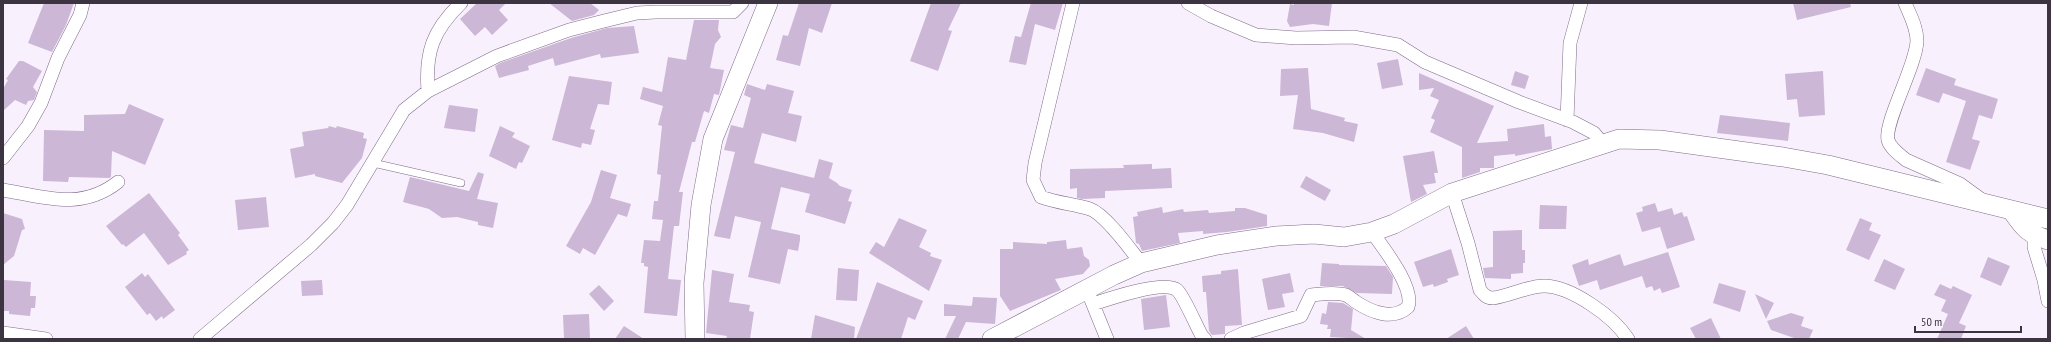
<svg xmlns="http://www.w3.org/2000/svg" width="2051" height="342" font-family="'PT Sans Narrow',sans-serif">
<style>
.building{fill:#ccb7d6}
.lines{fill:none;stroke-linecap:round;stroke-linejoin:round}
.lane-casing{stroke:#7e6b88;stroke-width:8}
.street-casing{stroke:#7e6b88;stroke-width:14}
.secondary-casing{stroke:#7e6b88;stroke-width:20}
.lane{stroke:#fff;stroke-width:7}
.street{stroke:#fff;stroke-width:13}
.secondary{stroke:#fff;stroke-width:19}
</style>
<rect width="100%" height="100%" fill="#f9f0fd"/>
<!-- building -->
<path class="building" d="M44,3H74L66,25L52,52L28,43Z
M477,3H506L499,10L508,20L492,35L485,27L475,36L460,19Z
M549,3H590L599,10L594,15L572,21Z
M799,3H832L822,33L809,28L800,66L776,60L783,35L788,36Z
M931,3H961L948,30L952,31L938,71L910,61Z
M1031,3H1063L1055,30L1035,24L1026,65L1009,62L1015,36L1021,37Z
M1294,3H1332L1329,26L1313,24L1290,27L1287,21L1290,4L1294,5Z
M1793,3H1850L1851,7L1797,20Z
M694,20H719L718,30L721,37L715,44L710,68L724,70L719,95L714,94L709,113L704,111L695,142H692L679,192H683L679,226H674L668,279L681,280L677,316L644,313L648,267L644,266V263H641L644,240L660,241L663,220L652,219L654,201H658L661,175L657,174L662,126L658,125L663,106L640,99L643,87L662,92L668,57L686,60Z
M634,26L639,53L601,58L600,54L555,66L553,58L528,66L529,70L499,78L495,66L500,63L571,38L607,28Z
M1398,59L1403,85L1382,89L1377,63Z
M19,61H23L42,71L33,87L37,92L34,100L28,101L26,105L15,100L3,111V89L8,80L6,79Z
M1308,68L1311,109L1345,118L1344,121L1358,124L1354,142L1323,133L1293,129L1298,95L1280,96L1281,69Z
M1926,68L1956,79L1954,85L1998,99L1992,119L1979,115L1972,139L1980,141L1970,170L1946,162L1966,101L1943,93L1939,103L1916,95Z
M1515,71L1529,76L1525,89L1511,85Z
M1823,71L1825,115L1799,117L1797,99L1787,100L1785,74Z
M1419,73L1494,106L1477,143L1508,141L1507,129L1544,124L1545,137L1551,136L1552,149L1515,156V154L1494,156V168H1480V172L1462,178V147L1430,132L1435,120L1431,118L1439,100L1430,96L1434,88L1419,90Z
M569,76L612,82L609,105L598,104L590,129L595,130L591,145L582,143L581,148L552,140Z
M747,84L765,90L767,84L794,91L788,113L802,116L796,142L762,133L754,163L814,178L819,159L833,163L829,178L837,183L840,186L852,190L848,201L852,202L845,224L805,212L810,194L781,187L771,229L800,235V240L798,251L788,249L780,284L748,277L761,222L735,216L730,239L714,236L735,152L724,150L731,125L743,128L751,98L744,95Z
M129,104L164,119L145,165L112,151L111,177L109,178L69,177L68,182L43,181L44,130L84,131V115L125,114Z
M449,105L478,109L475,132L444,128Z
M1720,115L1790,123L1788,141L1717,133Z
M329,126L336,128L337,126L364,133L363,138L367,139L362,158L342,183L315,176V174L295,178L290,149L304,146L302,132L328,128Z
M500,126L515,133L512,137L530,146L522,163L519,162L516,169L489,156Z
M1434,151L1438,173H1434L1436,183L1423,185L1427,194L1411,202L1403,156Z
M1152,164V169L1171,168L1172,188L1105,191V198L1082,199L1077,198V188L1070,189V169L1124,168L1123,165Z
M601,170L617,175L610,198L631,204L627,217L618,214L595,255L583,248L580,254L566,246L591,202Z
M478,172L484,174L477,199L498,203L493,228L478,225V222L457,217L442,218L429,209L403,202L410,177L469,191Z
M1306,176L1331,190L1325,201L1300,187Z
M149,193L180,233L178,235L189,250L186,252L187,254L168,265L144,233L126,247L123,244L122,245L106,226Z
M266,197L269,227L238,230L235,200Z
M1655,203L1658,212L1672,208L1674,215L1682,212L1684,217L1687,216L1695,240L1667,249L1660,227L1642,232L1636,213L1643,211L1642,207Z
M1540,205L1567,206L1566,229H1539Z
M1162,207L1163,213L1183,209L1184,212L1208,210L1209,213L1235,211V208H1245L1267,215V226L1227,232L1203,234V231L1178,233L1180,243L1142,251L1139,244L1136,243L1133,217L1138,216L1137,212Z
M3,213L22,219L25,229L22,230L14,256L3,265Z
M899,218L927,230L919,247L931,253L930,256L942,260L929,291L869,253L876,242L884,247Z
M1860,218L1872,223L1869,230L1881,235L1869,260L1846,250Z
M1522,230V250H1525V263H1523V273L1511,274V279L1485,278L1483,268L1493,267V231Z
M1066,240L1067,249L1082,247L1084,256L1089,260L1090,266L1083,274L1055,279L1061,290L1010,311L1000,296V249H1013V242L1047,244V242Z
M1451,249L1459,275L1447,279L1448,282L1434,287L1433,284L1423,287L1414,262Z
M1668,252L1680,287L1662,293L1660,288L1654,291L1652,286L1646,288L1642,276L1600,290L1597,280L1579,286L1572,265L1588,259L1589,265L1620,254L1624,266Z
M1988,257L2010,266L2001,286L1980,277Z
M1884,259L1905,269L1895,290L1874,281Z
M1322,263L1339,264V265L1386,266L1393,277L1392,294L1357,293L1343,286H1320Z
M838,268L859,270L857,301L836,300Z
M1238,269L1242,325L1225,326V334L1212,335L1209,331L1206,292H1203L1202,276L1221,274V271Z
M712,270L734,274L729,302L750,305L749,311L754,312L750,339H726L727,336L706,333Z
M142,273L145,277L148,274L175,310L163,319L162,316L156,321L150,313L147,315L125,287Z
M1290,273L1294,292L1282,294L1285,307L1268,310L1262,279Z
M4,280L31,282L30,296H36L35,308H31L30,316L9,314V311H3Z
M322,280L323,295L302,296L301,281Z
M877,282L923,301L915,320L908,317L901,339H856Z
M1719,283L1746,291L1740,312L1713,303Z
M1940,284L1951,289L1953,286L1972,295L1959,323L1966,326L1961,339H1937L1948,314L1941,311L1946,300L1934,295Z
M599,285L614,301L604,311L589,294Z
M1755,294L1774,303L1766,319Z
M1166,295L1170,327L1144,330L1141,299Z
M973,297L997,298L995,324L966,322L958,339H945L956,316H944V304L971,306L972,305Z
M1328,302L1343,303L1353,309L1351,330L1366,339L1330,337L1331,329H1327L1328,325L1320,324L1322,313L1326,314Z
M1791,313L1804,317L1801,326L1813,330L1809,339H1797L1771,330L1767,321Z
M589,314L590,339H564L563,315Z
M815,315L855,327L854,339H811Z
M1711,318L1721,339H1696L1690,328Z
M624,326L644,339H615Z
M1466,326L1474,339H1446Z"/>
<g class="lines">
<defs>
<path id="lane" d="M373,163L461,183"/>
<path id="street" d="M1073,3L1035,163L1033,180L1041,197C1057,203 1074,204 1090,209C1106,215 1130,249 1141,263
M1188,3L1211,16L1256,35L1296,38L1353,37L1398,45L1425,62L1519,102L1573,122L1594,133L1603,144
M1905,3C1910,15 1917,27 1917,41C1916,66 1884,122 1888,140C1890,148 1900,155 1906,160L1960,184L1982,200
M428,91C425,52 433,30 461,3
M1567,120L1570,43L1581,3
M3,158L28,126L41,103L58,58L80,15L83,3
M3,190C45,197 81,211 118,182
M1452,193L1468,243L1480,290C1484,295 1487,298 1493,298C1510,296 1527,286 1544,286C1571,286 1614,317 1628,339
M2034,236V247L2044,280L2048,301
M1090,297L1107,339
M1093,304C1108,299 1164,280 1177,290C1184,296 1196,326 1202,336L1205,339
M3,333L46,339
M200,339L311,245L333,223L347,205L404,110L428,91L497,56L569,30L604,21L637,13L656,12H733L742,3
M1231,339L1244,333L1301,316L1311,295C1322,294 1335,292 1346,295C1350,297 1353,300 1356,302C1371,312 1393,321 1408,307C1415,288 1384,249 1372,232"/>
<path id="secondary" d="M2012,211C2024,228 2027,233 2048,240
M695,339L694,283L701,205L713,139L768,3
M992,339L1114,275L1141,263L1217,245L1276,236L1314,234L1344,237L1372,232L1394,224L1452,193L1619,139L1660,140L1783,157L1828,165L2048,219"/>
</defs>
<!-- lane casing -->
<use href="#lane" class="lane-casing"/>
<!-- street casing -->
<use href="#street" class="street-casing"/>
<!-- secondary casing -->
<use href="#secondary" class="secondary-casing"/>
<!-- lane -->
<use href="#lane" class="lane"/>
<!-- street -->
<use href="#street" class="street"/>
<!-- secondary -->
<use href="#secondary" class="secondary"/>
</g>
<!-- border -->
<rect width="2051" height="342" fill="none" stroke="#3d3441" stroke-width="8"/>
<!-- scale -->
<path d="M1915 326v6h106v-6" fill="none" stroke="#3d3441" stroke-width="2"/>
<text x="1921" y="326" font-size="12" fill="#3d3441" stroke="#f9f0fd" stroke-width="3" paint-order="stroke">50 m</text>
</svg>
